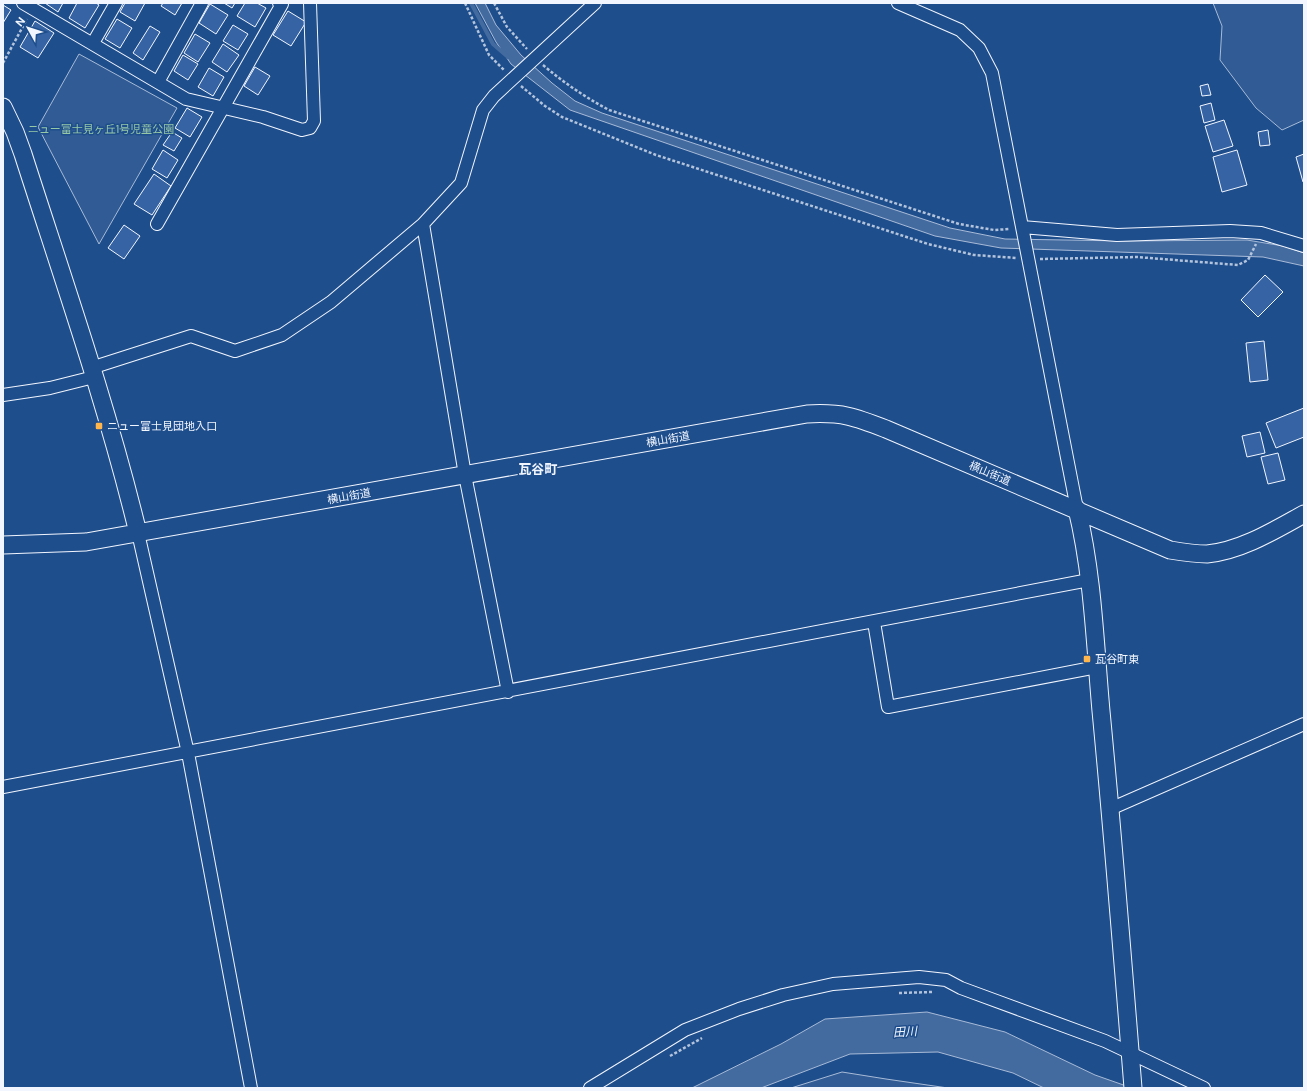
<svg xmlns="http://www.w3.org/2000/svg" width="1307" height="1091" font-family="'DM Sans','Noto Sans JP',sans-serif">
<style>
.built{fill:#305b95;stroke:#a8bbd7}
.water{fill:#446ba0;stroke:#a8bbd7}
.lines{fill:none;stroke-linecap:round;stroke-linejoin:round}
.stream{stroke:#446ba0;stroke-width:4}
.building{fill:#3563a3;stroke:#f2f6ff}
.street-casing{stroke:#f2f6ff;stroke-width:14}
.secondary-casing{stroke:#f2f6ff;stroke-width:19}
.path{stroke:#b3c4dc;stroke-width:2.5;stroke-dasharray:3 2;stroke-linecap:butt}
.street{stroke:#1f4e8c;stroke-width:12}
.secondary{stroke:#1f4e8c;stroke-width:17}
.poi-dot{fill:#ffb74d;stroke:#1f4e8c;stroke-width:1.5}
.labels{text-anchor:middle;stroke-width:3;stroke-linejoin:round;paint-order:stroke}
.park-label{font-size:11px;fill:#97c8a6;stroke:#1f4e8c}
.poi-label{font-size:11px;fill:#f2f6ff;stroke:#1f4e8c;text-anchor:start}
.street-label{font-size:11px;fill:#f2f6ff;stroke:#1f4e8c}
.water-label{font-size:12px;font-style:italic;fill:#f2f6ff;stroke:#1f4e8c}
.quarter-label{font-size:13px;font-weight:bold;fill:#f2f6ff;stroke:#1f4e8c}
</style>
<rect width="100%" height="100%" fill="#1f4e8c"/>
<!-- built -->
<path class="built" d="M1213,3H1304V120L1282,130L1256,108L1220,60L1222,26Z
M79,54L177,108L99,244L38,127Z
M842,1072L886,1079L948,1088H791Z"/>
<!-- water -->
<path class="water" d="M475,3H485L496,25L521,55L552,83L575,101L602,113L950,228L1005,239L1126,241L1247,240L1283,246L1304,253V266L1263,257L1001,248L935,236L570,110L511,64L496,42Z
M927,1012L1005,1032L1095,1075L1132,1088H1044L1013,1073L938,1052L850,1054L761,1088H692L781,1044L825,1019Z"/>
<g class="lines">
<!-- stream -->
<path class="stream" d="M471,3L493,44L508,57"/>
</g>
<!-- building -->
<path class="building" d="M45,3H63L58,12Z
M77,3H96L99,5L85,28L69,18Z
M125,3H145L135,21L120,12Z
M163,3H182L175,15L161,6Z
M224,3H235L232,8Z
M245,3H257L266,8L255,27L237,16Z
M210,4L228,15L216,34L199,23Z
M3,5L11,10L3,23Z
M288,11L306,22L291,46L273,35Z
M117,19L132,28L120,48L105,39Z
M35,21L54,33L38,58L20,47Z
M233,25L248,34L238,50L223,41Z
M150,26L160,32L143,60L133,53Z
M195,34L210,43L198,62L184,53Z
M223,44L239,55L227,72L212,62Z
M183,55L198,64L188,80L174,71Z
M255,67L270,76L258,95L244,86Z
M209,68L224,77L213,96L198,87Z
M1208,84L1211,95L1202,96L1200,86Z
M1211,103L1215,120L1204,123L1200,106Z
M187,108L202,117L190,137L175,128Z
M1224,120L1233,146L1213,152L1205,126Z
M1268,130L1270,145L1260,146L1258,132Z
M172,132L182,138L174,151L163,145Z
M163,150L178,160L167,178L152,169Z
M1237,150L1247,185L1222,192L1213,157Z
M1304,154V182H1303L1296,157Z
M154,174L171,186L152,215L134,204Z
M124,225L140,236L124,259L108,248Z
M1265,275L1283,292L1258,317L1241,300Z
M1264,341L1268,380L1250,382L1246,343Z
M1304,408V437L1276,448L1266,423Z
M1260,432L1265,453L1247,457L1242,436Z
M1278,453L1285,480L1268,484L1261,457Z"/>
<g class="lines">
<defs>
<path id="street" d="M23,3L186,99L263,117L302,130L310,128L314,121L310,3
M898,3L960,30L979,48L992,73L1077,509
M93,43L116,3
M158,82L202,3
M157,224L282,4L279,3
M423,224L465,475L508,692
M1022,227L1117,235L1230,231L1261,233L1304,246
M91,368L191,336L235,351L282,335L331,302L423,224L461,183L483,110L494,96L595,3
M3,395L50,388L94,377
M138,533L188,753L251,1088
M874,622L888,707L1097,667
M3,787L1089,580
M1110,809L1304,724
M590,1088L685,1030L739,1009L783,995L833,984L919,977L946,980L961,988L1105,1041L1204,1088"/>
<path id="secondary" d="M3,107L15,132L23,154C63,279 107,405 138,533
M1077,509C1093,575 1095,644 1101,711C1113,836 1123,962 1133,1088
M3,545L86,542L807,414C842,412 855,417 886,429L1170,550C1182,552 1194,554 1207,554C1241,551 1275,530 1304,514"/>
</defs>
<!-- street casing -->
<use href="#street" class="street-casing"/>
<!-- secondary casing -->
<use href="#secondary" class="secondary-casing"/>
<!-- path -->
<path class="path" d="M465,3L489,55L505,71
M494,3L507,27L527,49
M3,63L27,19
M543,65C564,83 585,97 609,110L959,224L994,230L1010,229
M521,86L545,106L562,117L656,155L928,244L974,255L1017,258
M1040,259L1137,257L1238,265L1248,260L1256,244
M899,993L932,992
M670,1056L702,1038"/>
<!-- street -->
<use href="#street" class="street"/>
<!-- secondary -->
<use href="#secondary" class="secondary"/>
</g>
<!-- markers -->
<g class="poi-dot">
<rect x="95" y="422" width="8" height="8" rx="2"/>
<rect x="1083" y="655" width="8" height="8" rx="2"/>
</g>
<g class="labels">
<!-- park labels -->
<g class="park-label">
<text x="101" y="133">ニュー富士見ヶ丘1号児童公園</text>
</g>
<!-- poi labels -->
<g class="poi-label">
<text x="107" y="430">ニュー富士見団地入口</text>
<text x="1095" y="663">瓦谷町東</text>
</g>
<!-- street labels -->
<g class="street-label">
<text transform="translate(668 439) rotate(-10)" y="4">横山街道</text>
<text transform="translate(990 473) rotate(23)" y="4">横山街道</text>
<text transform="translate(349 496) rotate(-10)" y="4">横山街道</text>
</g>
<!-- water labels -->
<g class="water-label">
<text transform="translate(905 1032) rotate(-4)" y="4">田川</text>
</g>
<!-- quarter labels -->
<g class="quarter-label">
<text x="538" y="474">瓦谷町</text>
</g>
</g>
<!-- border -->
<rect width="1307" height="1091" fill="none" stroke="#f2f6ff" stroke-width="8"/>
<!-- north arrow -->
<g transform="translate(28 28) rotate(309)" stroke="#1f4e8c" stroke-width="3" paint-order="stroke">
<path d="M0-3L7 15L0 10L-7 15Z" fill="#f2f6ff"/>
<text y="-6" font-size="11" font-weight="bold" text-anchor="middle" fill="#f2f6ff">N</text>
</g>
</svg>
